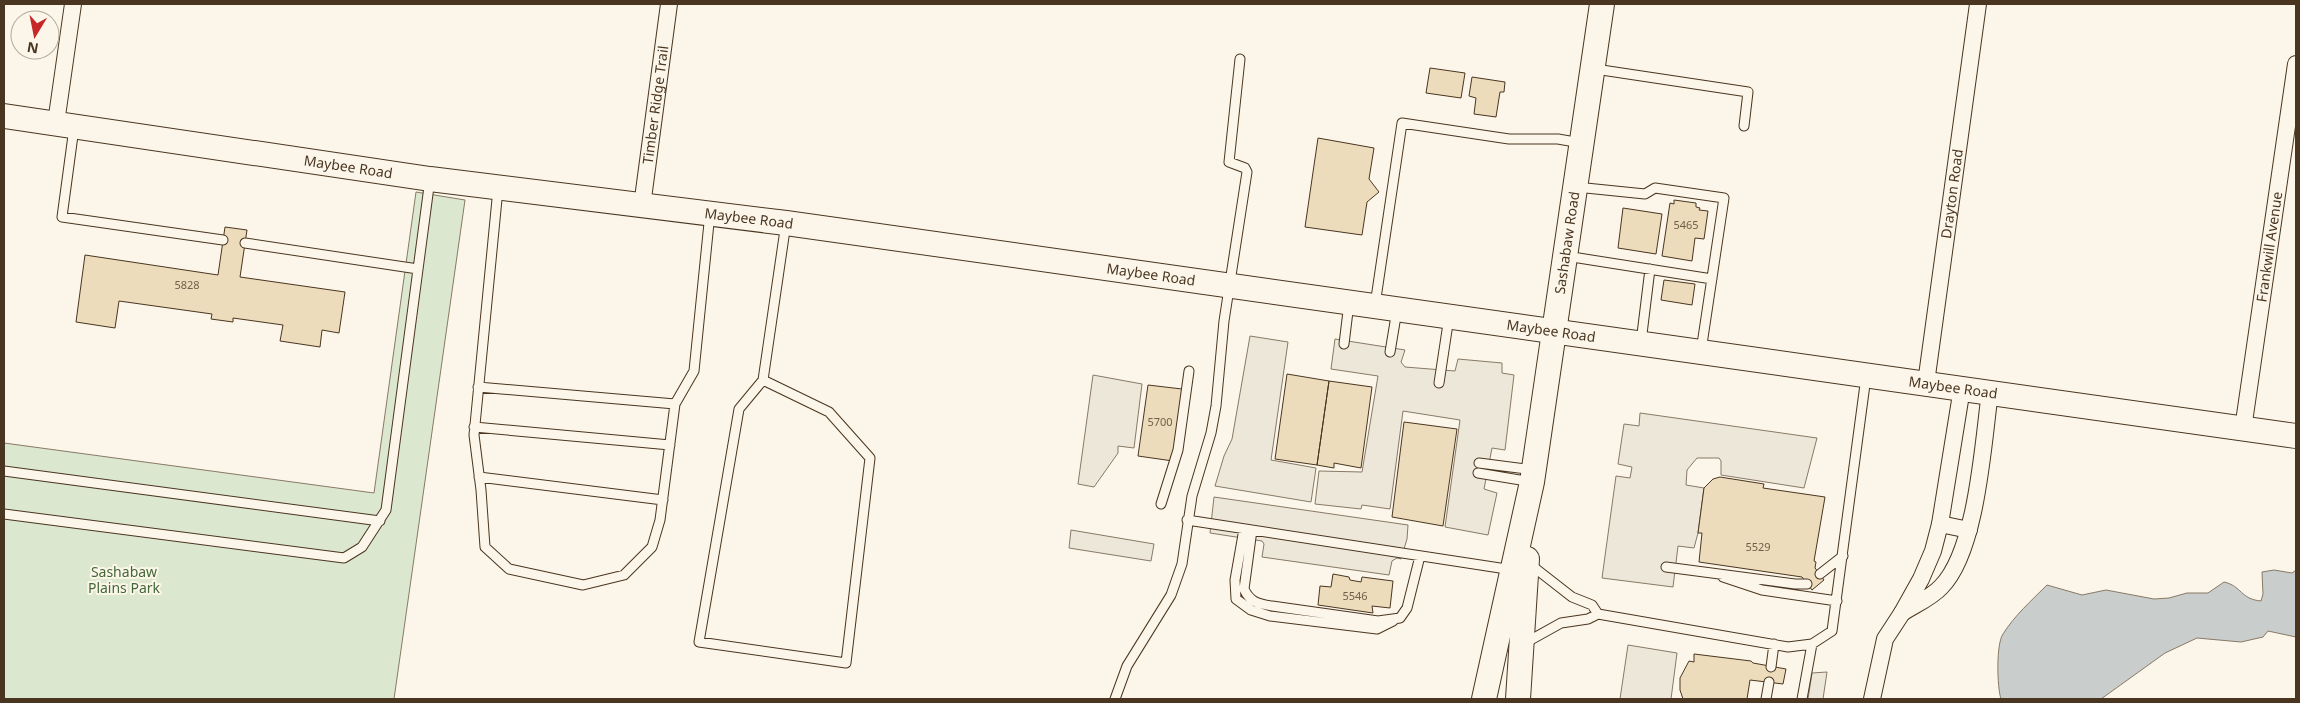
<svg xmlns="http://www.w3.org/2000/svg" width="2300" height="703" font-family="'Noto Sans',sans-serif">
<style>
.green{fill:#dce7d0;stroke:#887966}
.parking{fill:#ede7d9;stroke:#887966}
.water{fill:#c9cecd;stroke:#887966}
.building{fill:#ecdcbc;stroke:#4a3520}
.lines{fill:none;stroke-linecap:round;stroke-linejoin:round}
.lane-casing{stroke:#4a3520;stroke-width:11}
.street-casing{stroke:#4a3520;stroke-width:18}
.secondary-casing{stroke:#4a3520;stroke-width:26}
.lane{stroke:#fbf6e9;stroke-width:9}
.street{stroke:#fbf6e9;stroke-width:16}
.secondary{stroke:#fbf6e9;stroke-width:24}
.labels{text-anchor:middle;stroke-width:4;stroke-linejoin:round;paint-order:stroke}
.number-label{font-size:11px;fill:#725f47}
.street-label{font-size:14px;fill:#4a3520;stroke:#fbf6e9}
.park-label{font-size:14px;fill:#436837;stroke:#fbf6e9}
</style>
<rect width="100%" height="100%" fill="#fbf6e9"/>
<!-- green -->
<path class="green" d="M416,192L465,200L394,699H4V443L374,493Z"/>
<!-- parking -->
<path class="parking" d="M1250,336L1288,342L1271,460L1316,468L1311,502L1215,486L1224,456L1232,439Z
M1335,339L1405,350L1401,362L1405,367L1455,371L1458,359L1502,363V373L1514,375L1505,450L1492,448L1484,489L1497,493L1488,535L1445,527L1460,420L1403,411L1390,509L1362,505L1361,509L1315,504L1319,471L1362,472L1378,376L1331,369Z
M1093,375L1142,384L1134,448L1118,446V453L1094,487L1078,484Z
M1640,413L1817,438L1804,488L1721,475V461L1719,458H1697L1687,470L1686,485L1704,488L1698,533L1694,548L1678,546L1673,587L1602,578L1616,476L1630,478L1632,467L1618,464L1624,424L1639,426Z
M1214,497L1408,525L1407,539L1401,559L1397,558L1392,561L1389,575L1262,557L1264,544L1262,541L1210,533Z
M1071,530L1154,544L1151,561L1069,548Z
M1628,645L1677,653L1671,699H1620Z
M1827,672L1823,699H1808L1812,673Z"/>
<!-- water -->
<path class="water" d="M2274,570L2292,573L2296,570V637L2268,631L2263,637L2241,642L2197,638L2165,653L2101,699H2001C1997,687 1996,644 2003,634C2015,615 2031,601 2047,585L2082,595L2106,590L2154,599L2169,598L2187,593H2208L2224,582C2242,586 2240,599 2261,601L2263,594L2262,572Z"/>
<!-- building -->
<path class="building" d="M1430,68L1465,73L1461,98L1426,93Z
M1472,77L1505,82L1504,92H1500L1496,117L1474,114L1476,98L1469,96Z
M1318,138L1374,148L1369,179L1379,192L1367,202L1362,235L1305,227Z
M1674,200L1696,203V207L1700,208L1699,210L1708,211L1704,239L1695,238L1692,261L1662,256L1670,203L1674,204Z
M1623,208L1662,214L1656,254L1618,248Z
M225,227L247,230L240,277L345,292L339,333L322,330L320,347L280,341L283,325L233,318V322L211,319L212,314L119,301L115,328L76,322L85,255L218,275Z
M1664,280L1695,284L1692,305L1661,300Z
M1287,374L1329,381L1317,465L1275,459Z
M1329,381L1372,387L1361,468L1334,463V468L1317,465Z
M1148,385L1182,389L1173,461L1138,456Z
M1404,422L1457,429L1443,526L1392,517Z
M1720,477L1764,484L1763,488L1825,497L1814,561L1816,562L1815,568L1824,580L1812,590L1802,577L1699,562L1702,533H1698L1704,488L1713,479Z
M1333,574L1349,577L1350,580L1361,582L1362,577L1393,581L1390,608L1372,606L1373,613L1318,605L1320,586L1331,587Z
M1694,654L1751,661L1753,663L1786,669L1783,684L1750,680L1747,699H1683L1680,690V678L1689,661L1694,662Z"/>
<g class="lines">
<defs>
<path id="lane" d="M1595,69L1748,92L1744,126
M74,128L62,217L223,240
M1576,187L1645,194L1655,188L1724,198L1701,351
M498,189L474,435L481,490L485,547L509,569L583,585L624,575L652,547L660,520L675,404L694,371L710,213
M245,243L418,269
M1566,256L1712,279
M1375,305L1402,123L1509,139H1558L1581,143
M1641,342L1650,269
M1344,344L1349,303
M1390,352L1397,310
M763,380L739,409L699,642L846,663L870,458L829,412L763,380L786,223
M1439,383L1449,317
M478,387L675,404
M474,427L670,445
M1479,463L1534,470
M4,471L380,521
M1478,473L1532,482
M479,477L663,500
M1161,504L1178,450L1189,371
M4,514L344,558L362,547L386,510L430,179
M1187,520L1513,570
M1244,529L1235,580L1236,599L1251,610L1270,616L1377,629L1393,621
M1252,530L1244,589C1250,602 1258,604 1272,606L1378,621L1400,618L1407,608L1420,556
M1531,565L1572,597L1592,605L1598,614
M1666,567L1795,584H1807
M1820,574L1843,556
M1723,577L1762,590L1837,601
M1525,643L1561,623L1588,619L1598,614L1788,647L1812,644L1832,631L1866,377
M1771,667L1774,644
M1115,699L1127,666L1171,595L1182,564L1192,496L1211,433L1216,406L1224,321L1247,172L1245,168L1229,162L1240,59
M1766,699L1769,682
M1802,699L1812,644"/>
<g id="street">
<path d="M56,123L73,4"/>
<path id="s1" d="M642,206L669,4"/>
<path id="s2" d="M1926,383L1978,4"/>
<path d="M1962,388L1940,524L1933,551L1921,579L1902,613C1914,605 1931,598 1941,587C1977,551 1983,443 1990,392"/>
<path id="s3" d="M2243,429L2296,64"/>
<path d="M1940,524L1969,530"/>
<path d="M1872,699L1885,639L1902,613"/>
</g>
<g id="secondary">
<path id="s4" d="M4,116L430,179L786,223L2296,436"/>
<path id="s5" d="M1484,699L1532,482L1602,4"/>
<path d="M1518,699L1527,559"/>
</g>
</defs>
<!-- lane casing -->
<use href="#lane" class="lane-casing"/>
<!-- street casing -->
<use href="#street" class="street-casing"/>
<!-- secondary casing -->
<use href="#secondary" class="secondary-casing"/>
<!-- lane -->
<use href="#lane" class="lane"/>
<!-- street -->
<use href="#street" class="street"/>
<!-- secondary -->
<use href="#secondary" class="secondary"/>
</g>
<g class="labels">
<!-- number labels -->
<g class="number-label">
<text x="1686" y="229">5465</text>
<text x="187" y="289">5828</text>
<text x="1160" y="426">5700</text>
<text x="1758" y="551">5529</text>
<text x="1355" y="600">5546</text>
</g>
<!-- street labels -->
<g class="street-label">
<text dy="5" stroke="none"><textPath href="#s1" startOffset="102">Timber Ridge Trail</textPath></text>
<text dy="5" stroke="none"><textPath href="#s4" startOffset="348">Maybee Road</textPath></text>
<text dy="5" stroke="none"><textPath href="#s2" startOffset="191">Drayton Road</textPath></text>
<text dy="5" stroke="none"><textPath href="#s4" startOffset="752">Maybee Road</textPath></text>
<text dy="5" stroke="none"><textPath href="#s5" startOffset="464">Sashabaw Road</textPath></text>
<text dy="5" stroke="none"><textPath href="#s3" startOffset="184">Frankwill Avenue</textPath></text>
<text dy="5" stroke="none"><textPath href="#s4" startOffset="1158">Maybee Road</textPath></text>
<text dy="5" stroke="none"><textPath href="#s4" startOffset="1562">Maybee Road</textPath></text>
<text dy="5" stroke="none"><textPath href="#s4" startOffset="1968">Maybee Road</textPath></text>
</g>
<!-- park labels -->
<g class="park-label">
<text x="124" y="577">Sashabaw<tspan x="124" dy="16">Plains Park</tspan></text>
</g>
</g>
<!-- border -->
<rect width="2300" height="703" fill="none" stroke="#4a3520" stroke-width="10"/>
<!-- north arrow -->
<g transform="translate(35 35) rotate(190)"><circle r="24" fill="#fbf6e9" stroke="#b4a999"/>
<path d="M0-4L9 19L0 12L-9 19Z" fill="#c62828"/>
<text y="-8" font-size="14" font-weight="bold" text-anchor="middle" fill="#4a3520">N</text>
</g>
</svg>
